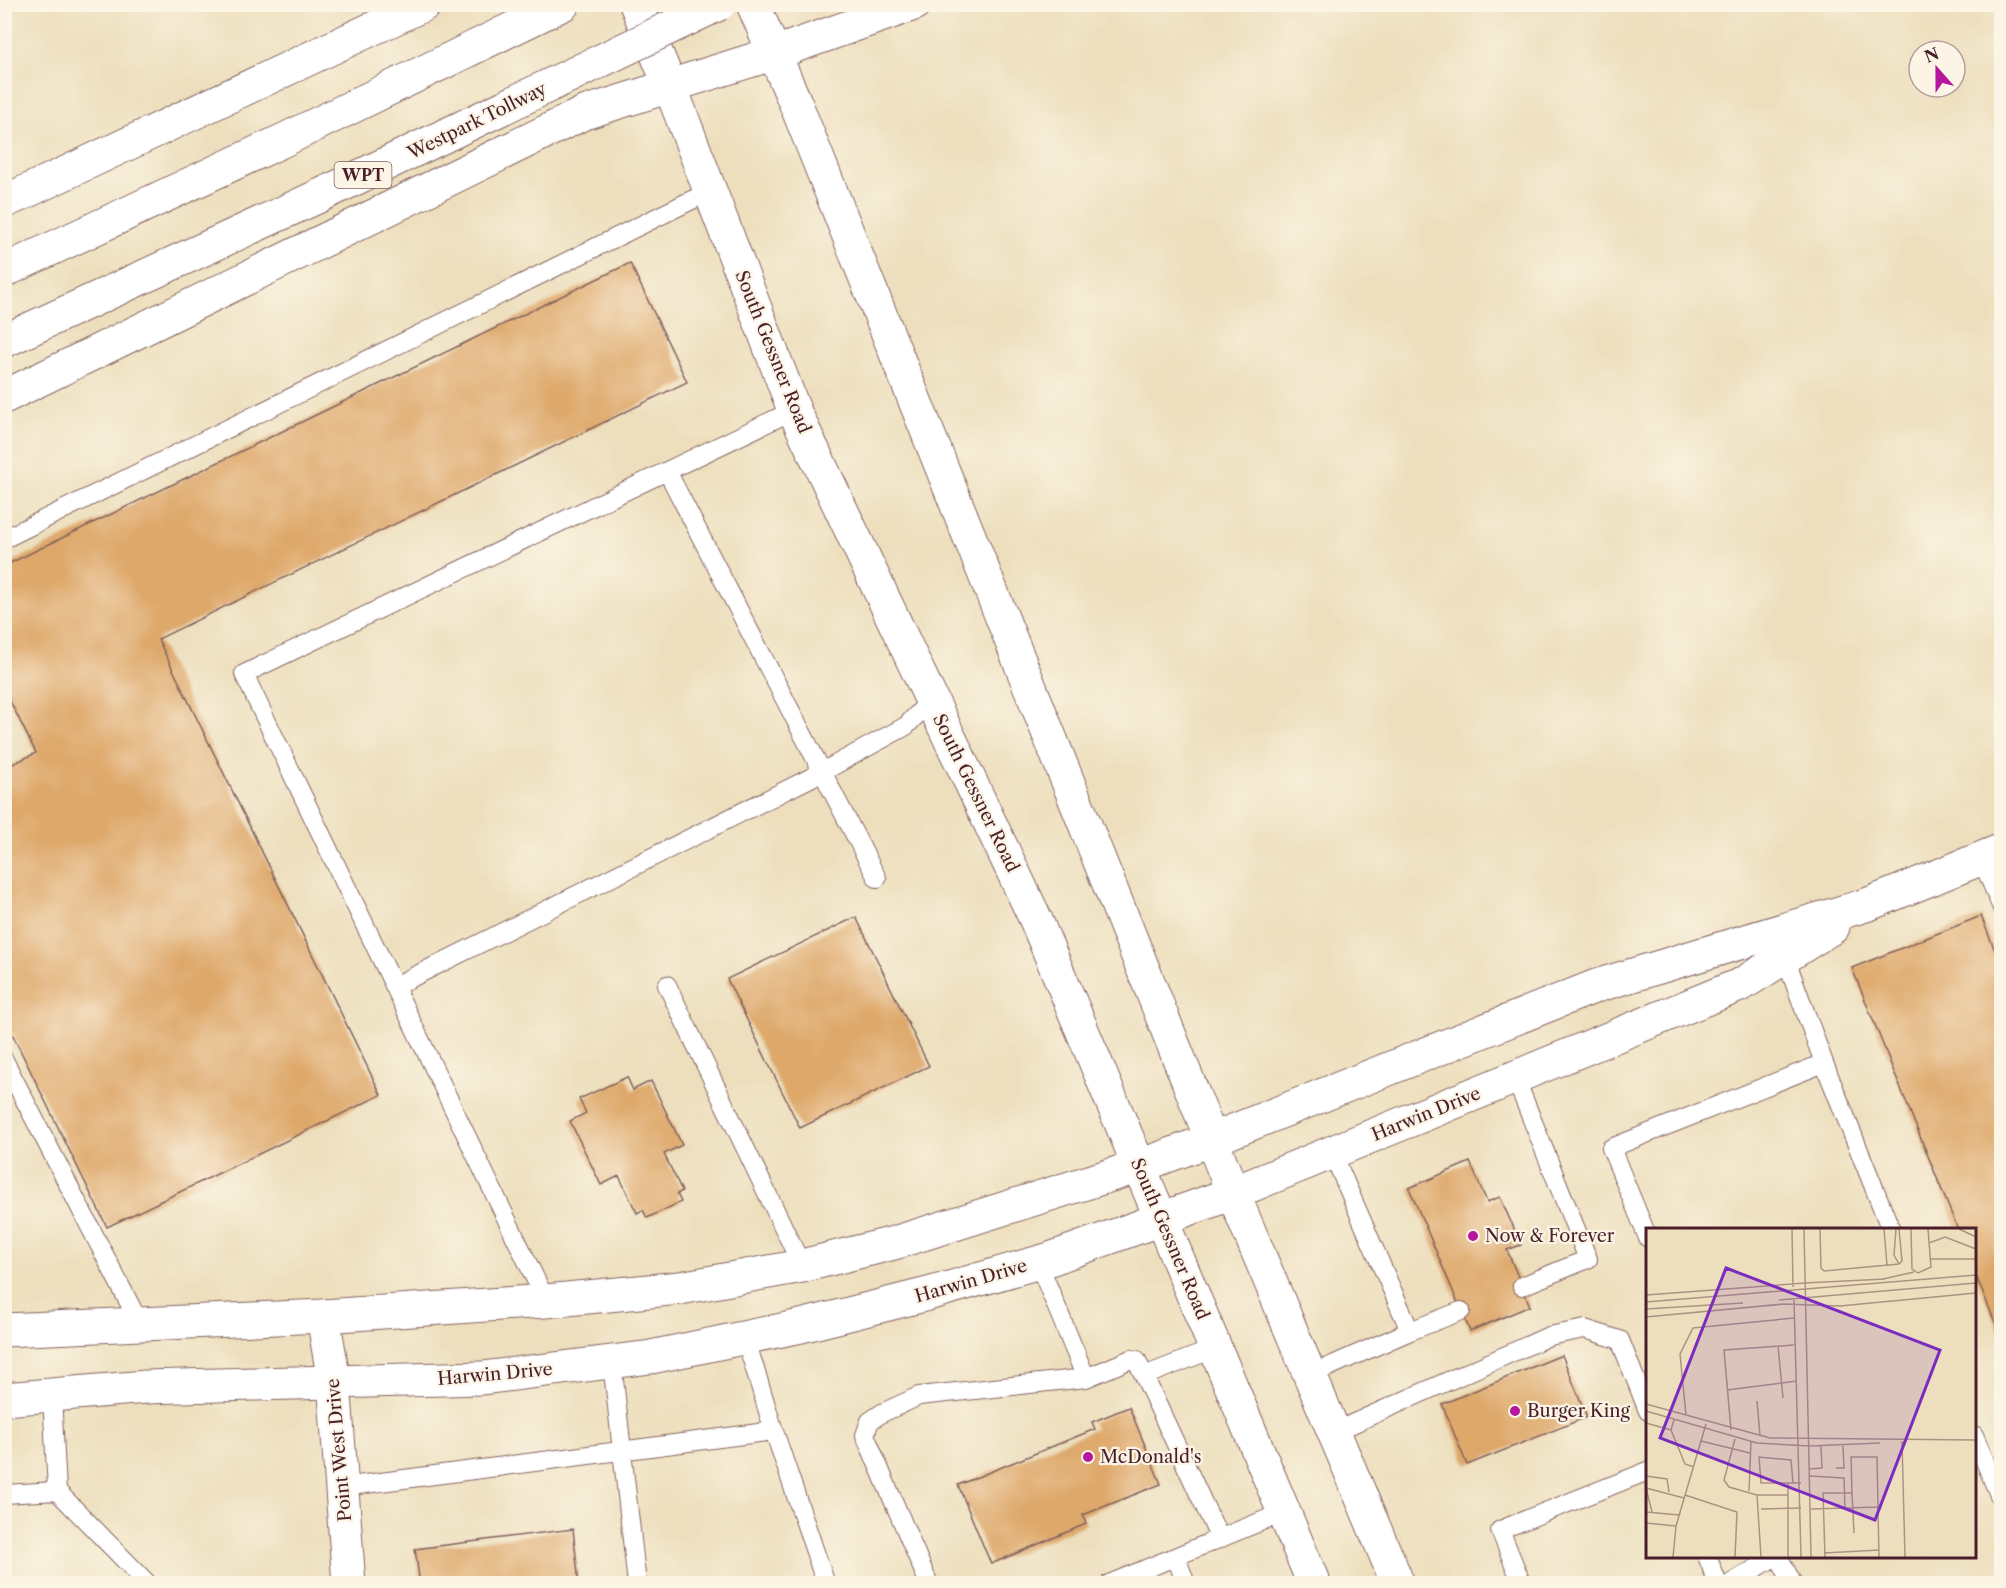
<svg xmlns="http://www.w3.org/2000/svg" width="2006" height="1588" font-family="'Libre Caslon Text',serif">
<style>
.building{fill:#dea86a}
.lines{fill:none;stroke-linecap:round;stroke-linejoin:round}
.service-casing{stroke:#83625e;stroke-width:20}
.minor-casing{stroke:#83625e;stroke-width:35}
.secondary-casing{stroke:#83625e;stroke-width:35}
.motorway-casing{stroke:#83625e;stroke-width:35}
.service{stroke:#fff;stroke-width:18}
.minor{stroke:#fff;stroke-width:33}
.secondary{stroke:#fff;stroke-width:33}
.motorway{stroke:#fff;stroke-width:33}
.motorway-bridge-casing{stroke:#83625e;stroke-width:35;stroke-linecap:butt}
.motorway-bridge{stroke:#fff;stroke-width:33}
.poi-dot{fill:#b5179e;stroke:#fcf5e5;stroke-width:2}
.labels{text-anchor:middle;stroke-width:4.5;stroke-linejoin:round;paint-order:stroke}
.shield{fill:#fcf5e5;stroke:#7f5f63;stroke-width:1.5}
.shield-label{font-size:16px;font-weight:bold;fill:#4a1f2b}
.street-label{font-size:18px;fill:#4a1f2b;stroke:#fcf5e5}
.poi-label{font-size:18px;fill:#4a1f2b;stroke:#fcf5e5;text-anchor:start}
.inset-road{fill:none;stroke:#ac9283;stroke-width:1.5}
.view{fill:#7b2cbf;fill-opacity:0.15;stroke:#7b2cbf;stroke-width:3}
.inset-edge{fill:none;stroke:#4a1f2b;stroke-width:3}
</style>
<rect width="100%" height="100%" fill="#fcf5e5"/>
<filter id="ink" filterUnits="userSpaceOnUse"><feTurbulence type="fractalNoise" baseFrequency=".0167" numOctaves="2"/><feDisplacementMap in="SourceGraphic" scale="12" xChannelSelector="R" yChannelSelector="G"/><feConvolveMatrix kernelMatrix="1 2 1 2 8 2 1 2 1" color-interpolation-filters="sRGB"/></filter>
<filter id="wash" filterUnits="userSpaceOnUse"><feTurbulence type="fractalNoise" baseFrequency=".008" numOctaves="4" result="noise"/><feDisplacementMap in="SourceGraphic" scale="24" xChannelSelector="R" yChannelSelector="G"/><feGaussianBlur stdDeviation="1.35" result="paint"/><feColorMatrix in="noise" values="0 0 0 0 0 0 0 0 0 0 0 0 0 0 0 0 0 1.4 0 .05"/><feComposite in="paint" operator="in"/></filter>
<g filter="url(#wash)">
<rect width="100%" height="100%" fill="#eddfbd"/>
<g id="blocks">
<!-- building -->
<path class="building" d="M630,263L687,382L158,639L381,1095L107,1227L4,1017V768L36,753L4,689V566Z
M1981,916L2002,968L2001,1337L1974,1271V1230H1958L1852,968Z
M856,917L929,1066L800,1128L727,979Z
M627,1077L633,1090L651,1081L682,1145L664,1154L682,1191L677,1194L681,1202L647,1218L643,1210L637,1213L619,1176L601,1185L570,1121L586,1113L579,1099Z
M1470,1162L1487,1202L1500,1197L1521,1245L1507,1250L1530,1306L1470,1331L1409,1188Z
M1562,1355L1587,1417L1467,1465L1442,1404Z
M1129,1407L1161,1484L1083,1515L1086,1524L991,1564L958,1485L1095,1429L1092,1422Z
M573,1529L579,1584H420L415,1549Z
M4,1572L15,1584H4Z"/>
</g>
</g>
<g filter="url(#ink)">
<use href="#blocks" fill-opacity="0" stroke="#83625e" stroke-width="1.5"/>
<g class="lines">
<defs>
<path id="service" d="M667,471L877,878
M4,539L710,191
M1981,858L2002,908
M1785,957L1824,1063
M667,985L802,1266
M395,986L822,772L906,726L931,700
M4,1060L140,1324
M1515,1077L1588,1259L1522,1286
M1648,1238L1611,1148L1824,1063L1891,1230
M1038,1262L1086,1378
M546,1301L244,674L794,410
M1410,1331L1461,1311
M745,1337L774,1431L826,1584
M612,1362L637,1584
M1310,1375L1410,1331L1332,1152
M1144,1376L1216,1348
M52,1396L57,1491L148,1584
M1334,1432L1549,1336L1585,1329L1620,1340L1648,1411
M1974,1435L2002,1502
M342,1487L774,1431
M4,1494L57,1491
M1707,1556L1718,1584
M1778,1556L1793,1584
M1176,1557L1186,1584
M929,1584L865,1435L870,1421L882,1413L919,1396L1086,1378L1131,1359L1137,1360L1139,1365L1220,1539
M1109,1584L1284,1512
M1522,1584L1500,1530L1648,1471
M1730,1584L1776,1556"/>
<path id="minor" d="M323,1316L334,1382L349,1584"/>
<path id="secondary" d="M636,4L670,86L794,410L1036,920L1314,1584
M753,4L795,102L1233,1193L1398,1584
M4,1330L323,1316L546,1301L680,1288L802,1266L894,1243L1140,1166L1213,1139L1596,986L1869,904L2002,850
M4,1399L146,1387L482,1378L651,1357L801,1326L928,1294L1050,1259L1233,1193L1742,984L1833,927"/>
<path id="motorway" d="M4,202L425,4
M4,271L284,140L563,4
M4,397L584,113L775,53L914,4"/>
</defs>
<!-- service casing -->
<use href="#service" class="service-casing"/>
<!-- minor casing -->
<use href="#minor" class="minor-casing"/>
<!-- secondary casing -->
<use href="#secondary" class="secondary-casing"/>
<!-- motorway casing -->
<use href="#motorway" class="motorway-casing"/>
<!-- service -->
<use href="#service" class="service"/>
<!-- minor -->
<use href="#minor" class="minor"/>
<!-- secondary -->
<use href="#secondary" class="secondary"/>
<!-- motorway -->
<use href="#motorway" class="motorway"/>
<defs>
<path id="motorway-bridge" d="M4,341L317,197L719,4"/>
</defs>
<!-- motorway-bridge casing -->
<use href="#motorway-bridge" class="motorway-bridge-casing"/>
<!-- motorway-bridge -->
<use href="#motorway-bridge" class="motorway-bridge"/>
</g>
</g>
<!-- markers -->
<g class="poi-dot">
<circle cx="1473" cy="1236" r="6"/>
<circle cx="1515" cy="1411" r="6"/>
<circle cx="1088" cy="1457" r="6"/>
</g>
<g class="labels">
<!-- shield labels -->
<rect class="shield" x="334.5" y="162" width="57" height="26" rx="4.5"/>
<g class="shield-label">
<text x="363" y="181">WPT</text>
</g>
<!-- street labels -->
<g class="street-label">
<text transform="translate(477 121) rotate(-26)" y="6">Westpark Tollway</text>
<text transform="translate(773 352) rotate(68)" y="6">South Gessner Road</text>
<text transform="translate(976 793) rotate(64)" y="6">South Gessner Road</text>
<text transform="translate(1426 1114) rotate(-22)" y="6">Harwin Drive</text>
<text transform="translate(1170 1239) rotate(67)" y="6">South Gessner Road</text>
<text transform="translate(971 1281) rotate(-16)" y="6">Harwin Drive</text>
<text transform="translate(495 1374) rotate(-5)" y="6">Harwin Drive</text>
<text transform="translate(339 1450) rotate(-95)" y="6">Point West Drive</text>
</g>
<!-- poi labels -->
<g class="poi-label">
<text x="1485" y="1242">Now &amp; Forever</text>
<text x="1527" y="1417">Burger King</text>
<text x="1100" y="1463">McDonald's</text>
</g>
</g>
<!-- overview -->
<g transform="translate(1646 1228)">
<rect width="330" height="330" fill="#eddfbd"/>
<path class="inset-road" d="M146,1L147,59M158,1L165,329M174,1L175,40L178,43L253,36L256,33L253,1M238,1L241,37M250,1L248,27L253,36M265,1L266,41L272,45L285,39L282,1M313,1L330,9M283,15L299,9L330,21M284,31H330M237,51L268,44M159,55L239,51M0,67L159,55M133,72L330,55M148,72L155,329M0,74L330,47M0,81L97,75M0,89L138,76L194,78L330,65M132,118L137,170M81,162L151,153M111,173L114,208M0,176L124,210L330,212M0,183L111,215L163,218L234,215M40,187L34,126L47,100L148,90M28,192L25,202L39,236L48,239M0,195L25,202M85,202L78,122L148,117M89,211L78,252L83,259L111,267L115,329M55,213L104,225M256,213L259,329M190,240H198L197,218M163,241L176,240L175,218M0,248L21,251L23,264M164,248L198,250L199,281M142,255V329M147,255L145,232L113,229L115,255H155M0,260L38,270M0,260L6,284M103,263L105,214M206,265L208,305M39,267L91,284L89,329M111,267H142M115,281L155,280M165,281L232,279M0,284L33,287M0,295L30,298M178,325L233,322M27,329L30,298L60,196M179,329L177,265H206L205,229H231L233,329"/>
<path class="view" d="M80,40L294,122L229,292L14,210Z"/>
<rect width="330" height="330" class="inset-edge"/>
</g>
<!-- margin -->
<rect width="2006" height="1588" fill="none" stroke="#fcf5e5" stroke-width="24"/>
<!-- north arrow -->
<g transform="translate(1937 69) rotate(339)"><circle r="28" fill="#fcf5e5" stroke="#b59f9b" stroke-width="1.5"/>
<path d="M0-4.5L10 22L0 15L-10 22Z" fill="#b5179e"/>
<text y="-9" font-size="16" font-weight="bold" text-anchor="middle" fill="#4a1f2b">N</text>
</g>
</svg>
